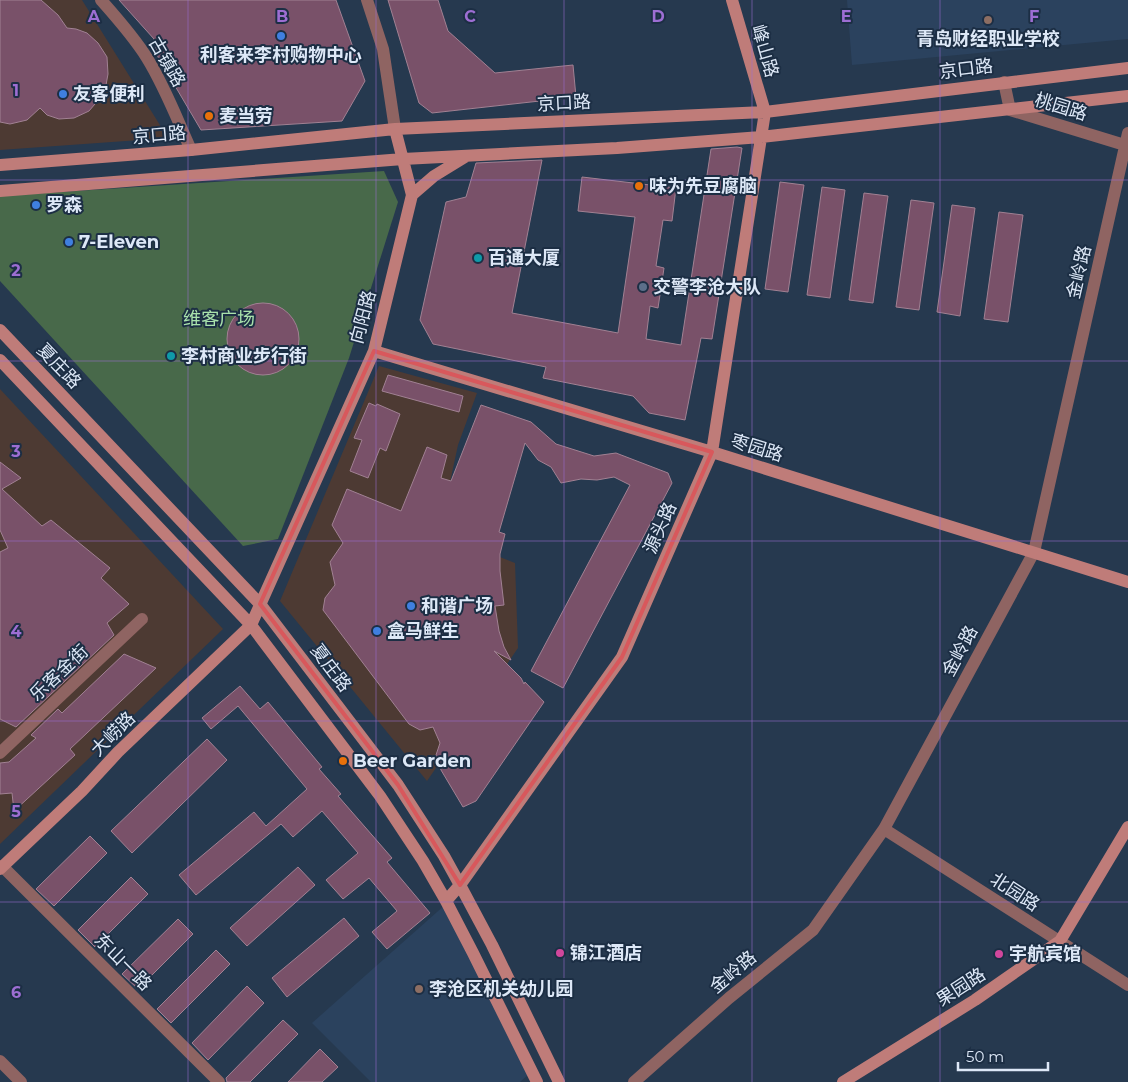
<svg xmlns="http://www.w3.org/2000/svg" width="1128" height="1082" font-family="Montserrat,'Noto Sans SC',sans-serif">
<style>
.commercial{fill:#4d3a33}
.built{fill:#2b425e}
.green{fill:#48694a}
.building{fill:#795169;stroke:#a18193}
.lines{fill:none;stroke-linecap:round;stroke-linejoin:round}
.street{stroke:#8f6462;stroke-width:12}
.secondary{stroke:#bf7c79;stroke-width:12}
.marked{fill:none;stroke:#d8585c;stroke-width:4;stroke-linejoin:round}
.grid{fill:none;stroke:#9d6ed3;stroke-width:1;stroke-opacity:0.55}
.education-dot{fill:#8d6e63;stroke:#1c2e44;stroke-width:2}
.shop-dot{fill:#3f7fe0;stroke:#1c2e44;stroke-width:2}
.food-dot{fill:#e8710a;stroke:#1c2e44;stroke-width:2}
.culture-dot{fill:#0f9aa8;stroke:#1c2e44;stroke-width:2}
.service-dot{fill:#5c6f8a;stroke:#1c2e44;stroke-width:2}
.hotel-dot{fill:#d1479c;stroke:#1c2e44;stroke-width:2}
.labels{text-anchor:middle;stroke-width:4;stroke-linejoin:round;paint-order:stroke}
.poi-label{font-size:18px;font-weight:bold;fill:#dde8f7;stroke:#1c2e44;text-anchor:start}
.street-label{font-size:18px;fill:#dde8f7;stroke:#1c2e44}
.park-label{font-size:18px;fill:#a9e2ac;stroke:#1c2e44}
.grid-label{font-size:16px;text-anchor:middle;font-weight:bold;fill:#9d6ed3;stroke:#1c2e44;stroke-width:4;stroke-linejoin:round;paint-order:stroke}
</style>
<rect width="100%" height="100%" fill="#26394f"/>
<!-- commercial -->
<path class="commercial" d="M0,0H82L168,138L0,150Z
M379,366L477,393L458,445L439,533L515,563L518,648L427,781L280,601Z
M0,389L223,629L0,844Z"/>
<!-- built -->
<path class="built" d="M847,0H1128V39L852,65Z
M446,904L529,1074L520,1082H371L312,1023Z"/>
<!-- green -->
<path class="green" d="M384,171L398,202L349,358L278,539L243,546L0,281V196Z"/>
<!-- building -->
<path class="building" d="M0,0H41L58,15L67,28L76,29L87,33L98,43L107,57L108,74L106,85L101,97L89,111L74,118L59,119L47,115L40,108L27,120L10,124L0,122Z
M119,0H336L365,81L342,121L201,130L158,57L154,39Z
M388,0H438L448,31L495,73L573,65L576,97L432,113L419,103Z
M737,147L742,148L712,339L701,338L685,420L649,413L633,396L543,378L546,367L433,344L420,320L446,202L466,197L476,163L542,160L512,313L618,333L635,217L578,211L582,177L676,188L672,221L663,220L656,266L664,268L658,308L650,306L646,339L681,345L711,149Z
M780,182L804,185L788,292L765,289Z
M822,187L845,190L830,298L807,295Z
M864,193L888,196L873,303L849,300Z
M911,200L934,203L919,310L896,307Z
M952,205L975,208L960,316L937,312Z
M999,212L1023,215L1008,322L984,319Z
M227 339a36 36 0 1 1 72 0a36 36 0 1 1-72 0Z
M388,375L463,396L459,412L382,391Z
M369,403L376,406L377,404L400,414L386,451L380,448L368,478L350,471L362,440L354,438Z
M481,405L531,422L556,444L594,456L616,453L668,473L672,483L563,688L531,671L630,485L614,477L597,480L581,479L561,483L551,467L538,460L525,443L499,532L505,534L500,554V571L504,605L495,606L499,631L504,647L511,660L494,651L521,678L524,684L525,682L544,702L476,801L463,807L441,770L436,755L440,743L433,727L420,730L409,724L323,610L325,598L335,585L330,562L343,543L332,525L347,489L401,511L427,447L447,455L441,478L451,481Z
M0,462L21,478L2,489L42,526L51,520L110,568L101,578L129,604L107,623L114,635L16,727L0,719V552L8,548L0,530Z
M124,654L156,668L70,749L75,755L14,811L12,793L0,794V763L9,762L36,738L31,735L58,709L62,713Z
M240,686L260,709L268,702L322,767L319,769L341,794L338,796L392,858L387,862L430,913L387,949L372,932L397,911L369,878L343,899L326,880L358,853L322,811L293,837L281,824L196,895L179,875L254,812L266,826L307,789L238,706L211,729L202,718Z
M207,739L227,760L132,853L111,831Z
M90,836L107,853L54,906L36,889Z
M298,867L315,885L247,946L230,928Z
M131,877L148,894L95,947L78,930Z
M344,918L359,936L287,997L272,978Z
M178,919L193,934L138,989L122,974Z
M216,950L230,964L171,1023L157,1009Z
M247,986L264,1003L208,1060L192,1043Z
M283,1020L298,1034L250,1082H227L226,1078Z
M320,1049L338,1067L322,1082H288Z"/>
<g class="lines">
<!-- street -->
<path class="street" d="M101,0C117,18 134,37 147,58C165,87 177,119 191,150
M367,0L383,49L395,129
M1004,82L1010,110L1128,146
M0,753L142,619
M884,829L1128,985
M2,866L219,1082
M0,1061L21,1082
M634,1082L729,998L813,930L884,829L1034,552L1128,133"/>
<!-- secondary -->
<path class="secondary" d="M0,165L191,150L395,129L765,112L1128,68
M0,191L403,159L617,148L761,137L1128,96
M412,195L434,176L465,157
M0,330L260,604L398,785L444,856L460,885L492,945L559,1082
M374,351L712,452L1128,582
M0,360L251,625L380,796L423,861L446,901L473,953L537,1082
M0,869L82,791L118,752L251,625L374,351L412,195L395,129
M446,901L460,885L622,657L712,452L765,112L732,0
M843,1082L975,1000L1060,941L1128,827"/>
</g>
<!-- marked area -->
<path class="marked" d="M374,351L712,452L622,657L460,885L398,785L260,604Z"/>
<!-- grid -->
<path class="grid" d="M188,0V1082M376,0V1082M564,0V1082M752,0V1082M940,0V1082M0,180H1128M0,361H1128M0,541H1128M0,721H1128M0,902H1128"/>
<!-- markers -->
<g class="education-dot">
<circle cx="988" cy="20" r="5"/>
<circle cx="419" cy="989" r="5"/>
</g>
<g class="shop-dot">
<circle cx="281" cy="36" r="5"/>
<circle cx="63" cy="94" r="5"/>
<circle cx="36" cy="205" r="5"/>
<circle cx="69" cy="242" r="5"/>
<circle cx="411" cy="606" r="5"/>
<circle cx="377" cy="631" r="5"/>
</g>
<g class="food-dot">
<circle cx="209" cy="116" r="5"/>
<circle cx="639" cy="186" r="5"/>
<circle cx="343" cy="761" r="5"/>
</g>
<g class="culture-dot">
<circle cx="478" cy="258" r="5"/>
<circle cx="171" cy="356" r="5"/>
</g>
<circle class="service-dot" cx="643" cy="287" r="5"/>
<g class="hotel-dot">
<circle cx="560" cy="953" r="5"/>
<circle cx="999" cy="954" r="5"/>
</g>
<g class="labels">
<!-- poi labels -->
<g class="poi-label">
<text x="988" y="45" text-anchor="middle">青岛财经职业学校</text>
<text x="281" y="61" text-anchor="middle">利客来李村购物中心</text>
<text x="73" y="100">友客便利</text>
<text x="219" y="122">麦当劳</text>
<text x="649" y="192">味为先豆腐脑</text>
<text x="46" y="211">罗森</text>
<text x="79" y="248">7-Eleven</text>
<text x="488" y="264">百通大厦</text>
<text x="653" y="293">交警李沧大队</text>
<text x="181" y="362">李村商业步行街</text>
<text x="421" y="612">和谐广场</text>
<text x="387" y="637">盒马鲜生</text>
<text x="353" y="767">Beer Garden</text>
<text x="570" y="959">锦江酒店</text>
<text x="1009" y="960">宇航宾馆</text>
<text x="429" y="995">李沧区机关幼儿园</text>
</g>
<!-- street labels -->
<g class="street-label">
<text transform="translate(765 51) rotate(74)" y="6">峰山路</text>
<text transform="translate(167 62) rotate(60)" y="6">古镇路</text>
<text transform="translate(966 69) rotate(-7)" y="6">京口路</text>
<text transform="translate(564 103) rotate(-3)" y="6">京口路</text>
<text transform="translate(1061 107) rotate(17)" y="6">桃园路</text>
<text transform="translate(159 135) rotate(-5)" y="6">京口路</text>
<text transform="translate(1079 272) rotate(-77)" y="6">金岭路</text>
<text transform="translate(363 317) rotate(-75)" y="6">向阳路</text>
<text transform="translate(59 366) rotate(46)" y="6">夏庄路</text>
<text transform="translate(757 448) rotate(17)" y="6">枣园路</text>
<text transform="translate(660 528) rotate(-66)" y="6">源头路</text>
<text transform="translate(960 651) rotate(-62)" y="6">金岭路</text>
<text transform="translate(331 668) rotate(53)" y="6">夏庄路</text>
<text transform="translate(59 673) rotate(-43)" y="6">乐客金街</text>
<text transform="translate(113 734) rotate(-45)" y="6">大崂路</text>
<text transform="translate(1015 892) rotate(33)" y="6">北园路</text>
<text transform="translate(123 962) rotate(45)" y="6">东山一路</text>
<text transform="translate(733 972) rotate(-40)" y="6">金岭路</text>
<text transform="translate(961 987) rotate(-33)" y="6">果园路</text>
</g>
<!-- park labels -->
<g class="park-label">
<text x="219" y="325">维客广场</text>
</g>
</g>
<g class="grid-label">
<text x="94" y="22">A</text>
<text x="282" y="22">B</text>
<text x="470" y="22">C</text>
<text x="658" y="22">D</text>
<text x="846" y="22">E</text>
<text x="1034" y="22">F</text>
<text x="16" y="96">1</text>
<text x="16" y="276">2</text>
<text x="16" y="457">3</text>
<text x="16" y="637">4</text>
<text x="16" y="817">5</text>
<text x="16" y="998">6</text>
</g>
<!-- scale -->
<path d="M958 1062v8h90v-8" fill="none" stroke="#dde8f7" stroke-width="2.5"/>
<text x="966" y="1062" font-size="15" fill="#dde8f7" stroke="#1c2e44" stroke-width="4" paint-order="stroke">50 m</text>
</svg>
